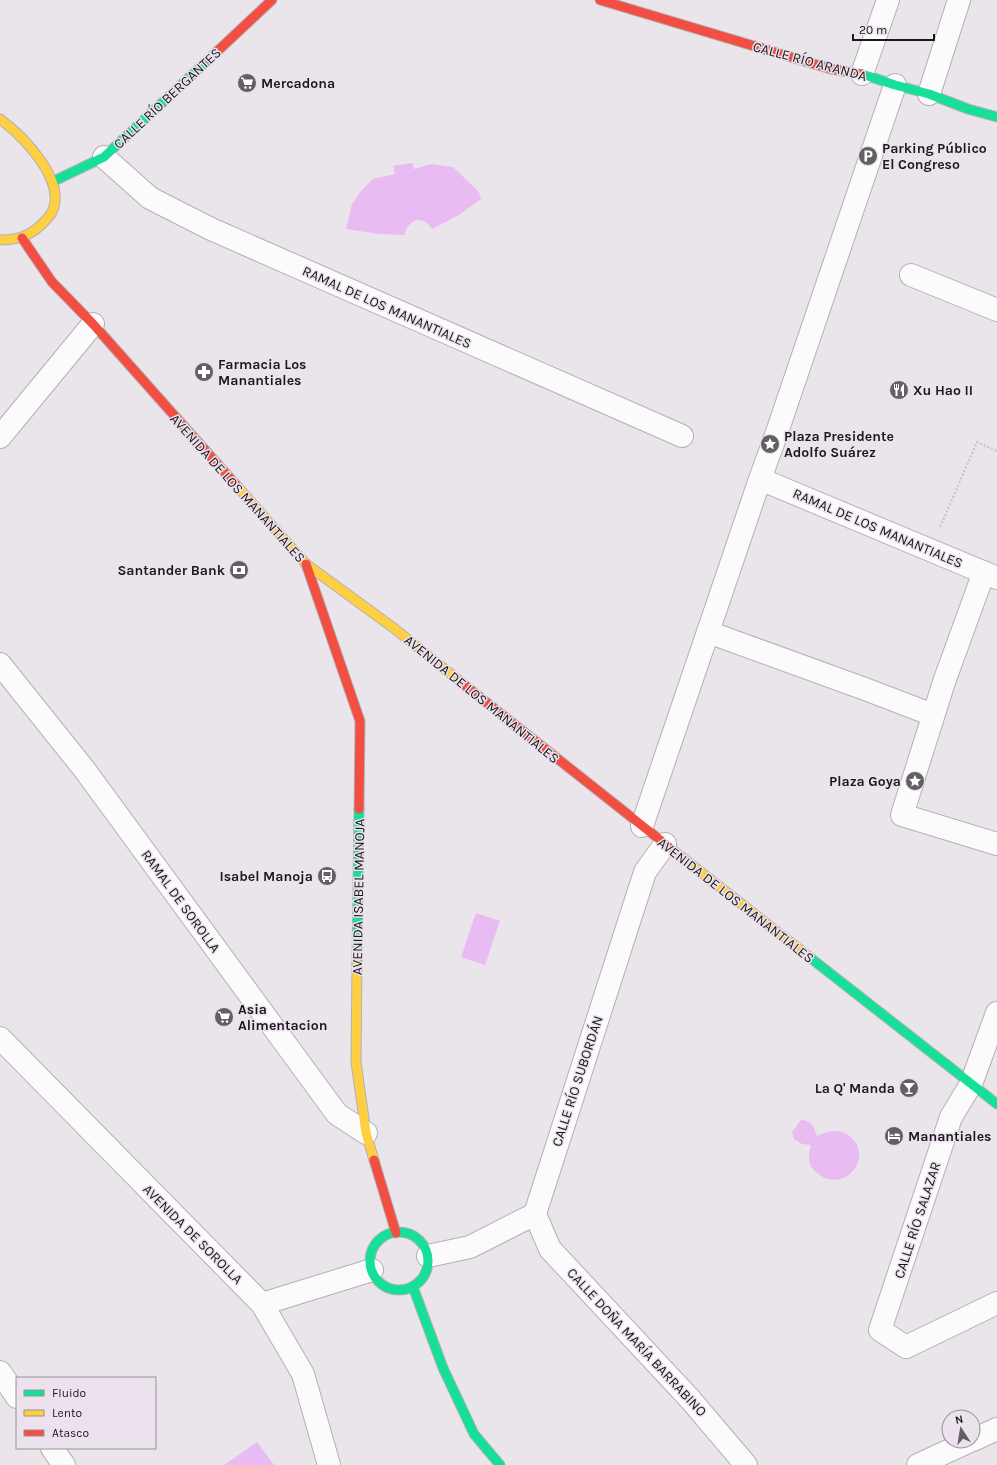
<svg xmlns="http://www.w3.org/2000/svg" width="997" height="1465" font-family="Karla,sans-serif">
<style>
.water{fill:#e9bbf3}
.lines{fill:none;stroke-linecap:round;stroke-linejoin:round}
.street-casing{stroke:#b4b0b5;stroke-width:24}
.fast-casing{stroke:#b4b0b5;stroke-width:11}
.slow-casing{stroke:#b4b0b5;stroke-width:11}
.jam-casing{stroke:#b4b0b5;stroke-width:11}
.path{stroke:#c9c8c9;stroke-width:2.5;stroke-dasharray:2 2;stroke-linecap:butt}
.street{stroke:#fcfbfc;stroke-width:22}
.fast{stroke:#16e098;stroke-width:9}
.slow{stroke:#ffcf43;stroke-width:9}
.jam{stroke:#f24e42;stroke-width:9}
.labels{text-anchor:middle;stroke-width:3;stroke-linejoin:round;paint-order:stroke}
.street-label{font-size:14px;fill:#1b181c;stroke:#ebe2ed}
.poi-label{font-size:14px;font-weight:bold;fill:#1b181c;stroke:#ebe2ed;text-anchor:start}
</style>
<rect width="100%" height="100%" fill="#eae5ea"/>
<!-- water -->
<path class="water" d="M413,163L414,169L431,164L453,167L479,192L481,199L459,215L432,229C422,214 409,219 404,235L380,234L346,229L352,204L362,190L373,179L395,174L393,166Z
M476,913L500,921L485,965L461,957Z
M801,1120C812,1120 814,1127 817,1136C828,1131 838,1128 848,1135C877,1155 844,1196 817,1173C807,1165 808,1156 811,1145L802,1144L794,1139L792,1132Z
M257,1442L274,1465H224Z"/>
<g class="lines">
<defs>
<path id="street" d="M862,74L888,0
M929,94L959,0
M104,157L150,198L211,229L682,436
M911,275L997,310
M0,437L93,324
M760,479L997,578
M984,572L944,682L902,815L997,844
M708,632L865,689L933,715
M0,664L84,769L337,1114L366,1133
M642,826L760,479L775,438L895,85
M997,1013L971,1084L951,1117L880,1330L906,1347L997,1303
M0,1038L262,1304L303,1374L329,1465
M535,1214L550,1249L690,1399L746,1465
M428,1256L470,1247L535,1214L645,872L665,844
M262,1304L372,1270
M0,1372L17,1397
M973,1440L997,1429
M52,1448L64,1465
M918,1465L970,1441"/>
<path id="fast" d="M862,74L895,85L929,94L968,109L997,117
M52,182L104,157L209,59
M808,956L997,1104
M357,963L359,809
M370 1261a29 29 0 1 1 58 0a29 29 0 1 1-58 0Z
M413,1287L443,1368L474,1434L500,1465"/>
<path id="slow" d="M0,119C23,136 69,182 51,214C36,233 23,240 0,240
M236,485L306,564L395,629L462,683
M669,847L808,956
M357,963L356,1062L366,1133L374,1160"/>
<path id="jam" d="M600,0L831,69L862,74
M209,59L272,0
M22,238L52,282L93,324L236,485
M306,564L360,721L359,809
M462,683L669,847
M374,1160L396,1233"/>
</defs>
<!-- street casing -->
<use href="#street" class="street-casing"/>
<!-- fast casing -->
<use href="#fast" class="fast-casing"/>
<!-- slow casing -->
<use href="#slow" class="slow-casing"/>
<!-- jam casing -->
<use href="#jam" class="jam-casing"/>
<!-- path -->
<path class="path" d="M940,527L977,442L997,451"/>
<!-- street -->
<use href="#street" class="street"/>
<!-- fast -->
<use href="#fast" class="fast"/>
<!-- slow -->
<use href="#slow" class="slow"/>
<!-- jam -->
<use href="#jam" class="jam"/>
</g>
<!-- icons -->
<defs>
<symbol id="supermarket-disc" viewBox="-11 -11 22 22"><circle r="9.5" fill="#636064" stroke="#ebe2ed"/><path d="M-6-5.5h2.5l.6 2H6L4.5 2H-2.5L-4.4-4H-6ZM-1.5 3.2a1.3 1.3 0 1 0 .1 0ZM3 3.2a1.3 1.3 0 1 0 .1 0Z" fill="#fff"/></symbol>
<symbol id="parking-disc" viewBox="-11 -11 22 22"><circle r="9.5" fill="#636064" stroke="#ebe2ed"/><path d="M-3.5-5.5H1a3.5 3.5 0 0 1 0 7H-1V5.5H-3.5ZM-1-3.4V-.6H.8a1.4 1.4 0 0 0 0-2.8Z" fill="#fff"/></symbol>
<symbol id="pharmacy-disc" viewBox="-11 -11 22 22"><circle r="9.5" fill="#636064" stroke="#ebe2ed"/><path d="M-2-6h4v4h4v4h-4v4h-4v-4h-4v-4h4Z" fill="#fff"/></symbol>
<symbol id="restaurant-disc" viewBox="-11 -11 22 22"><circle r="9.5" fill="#636064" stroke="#ebe2ed"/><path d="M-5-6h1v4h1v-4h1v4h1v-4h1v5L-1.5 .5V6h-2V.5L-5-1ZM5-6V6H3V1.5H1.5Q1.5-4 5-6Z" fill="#fff"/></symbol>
<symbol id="sight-disc" viewBox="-11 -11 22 22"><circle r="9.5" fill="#636064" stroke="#ebe2ed"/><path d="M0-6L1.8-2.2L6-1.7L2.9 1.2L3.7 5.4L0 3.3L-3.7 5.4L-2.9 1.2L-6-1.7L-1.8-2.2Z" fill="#fff"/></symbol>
<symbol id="bank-disc" viewBox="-11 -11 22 22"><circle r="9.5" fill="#636064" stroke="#ebe2ed"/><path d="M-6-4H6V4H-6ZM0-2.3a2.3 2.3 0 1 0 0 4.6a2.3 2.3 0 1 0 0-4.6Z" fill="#fff"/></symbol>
<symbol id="bus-disc" viewBox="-11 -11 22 22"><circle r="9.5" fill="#636064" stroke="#ebe2ed"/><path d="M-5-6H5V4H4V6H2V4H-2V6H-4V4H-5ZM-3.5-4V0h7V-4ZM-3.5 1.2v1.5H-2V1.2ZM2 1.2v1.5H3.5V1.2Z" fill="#fff"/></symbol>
<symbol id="bar-disc" viewBox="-11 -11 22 22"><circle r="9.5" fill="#636064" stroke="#ebe2ed"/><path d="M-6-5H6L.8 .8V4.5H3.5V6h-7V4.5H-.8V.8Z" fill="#fff"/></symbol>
<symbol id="hotel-disc" viewBox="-11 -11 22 22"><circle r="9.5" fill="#636064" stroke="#ebe2ed"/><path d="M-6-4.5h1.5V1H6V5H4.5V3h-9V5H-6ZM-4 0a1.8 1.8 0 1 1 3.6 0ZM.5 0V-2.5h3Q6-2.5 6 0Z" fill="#fff"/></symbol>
</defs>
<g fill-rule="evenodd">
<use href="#supermarket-disc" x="236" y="72" width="22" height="22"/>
<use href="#parking-disc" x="857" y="145" width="22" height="22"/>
<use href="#pharmacy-disc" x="193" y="361" width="22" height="22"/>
<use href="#restaurant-disc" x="888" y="379" width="22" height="22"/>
<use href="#sight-disc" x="759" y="433" width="22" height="22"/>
<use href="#bank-disc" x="228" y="559" width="22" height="22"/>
<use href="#sight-disc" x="904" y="770" width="22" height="22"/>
<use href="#bus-disc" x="316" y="865" width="22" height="22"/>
<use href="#supermarket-disc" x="213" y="1006" width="22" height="22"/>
<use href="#bar-disc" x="898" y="1077" width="22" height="22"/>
<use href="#hotel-disc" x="883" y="1125" width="22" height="22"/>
</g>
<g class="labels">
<!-- street labels -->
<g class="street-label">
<text transform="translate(810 61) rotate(15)" y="5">CALLE RÍO ARANDA</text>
<text transform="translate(167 98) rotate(-43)" y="5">CALLE RÍO BERGANTES</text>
<text transform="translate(387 307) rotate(24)" y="5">RAMAL DE LOS MANANTIALES</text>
<text transform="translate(238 488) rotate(48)" y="5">AVENIDA DE LOS MANANTIALES</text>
<text transform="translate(878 528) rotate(23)" y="5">RAMAL DE LOS MANANTIALES</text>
<text transform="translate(482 699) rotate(39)" y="5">AVENIDA DE LOS MANANTIALES</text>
<text transform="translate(358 897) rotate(-89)" y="5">AVENIDA ISABEL MANOJA</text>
<text transform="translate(736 900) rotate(38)" y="5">AVENIDA DE LOS MANANTIALES</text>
<text transform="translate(181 901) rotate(54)" y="5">RAMAL DE SOROLLA</text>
<text transform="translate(577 1081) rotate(-72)" y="5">CALLE RÍO SUBORDÁN</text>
<text transform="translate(917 1220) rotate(-72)" y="5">CALLE RÍO SALAZAR</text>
<text transform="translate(193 1234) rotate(45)" y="5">AVENIDA DE SOROLLA</text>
<text transform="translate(637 1342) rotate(47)" y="5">CALLE DOÑA MARÍA BARRABINO</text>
</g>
<!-- poi labels -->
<g class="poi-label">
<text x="261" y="88">Mercadona</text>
<text x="882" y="153">Parking Público<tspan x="882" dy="16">El Congreso</tspan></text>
<text x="218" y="369">Farmacia Los<tspan x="218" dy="16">Manantiales</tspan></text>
<text x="913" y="395">Xu Hao II</text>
<text x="784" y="441">Plaza Presidente<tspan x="784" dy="16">Adolfo Suárez</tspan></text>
<text x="225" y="575" text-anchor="end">Santander Bank</text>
<text x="901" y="786" text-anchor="end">Plaza Goya</text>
<text x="313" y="881" text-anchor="end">Isabel Manoja</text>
<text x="238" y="1014">Asia<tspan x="238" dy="16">Alimentacion</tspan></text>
<text x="895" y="1093" text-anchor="end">La Q' Manda</text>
<text x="908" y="1141">Manantiales</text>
</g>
</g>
<!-- legend -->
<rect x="16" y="1377" width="140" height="72" fill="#ebe2ed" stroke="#989199"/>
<rect x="24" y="1390" width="20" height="6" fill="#16e098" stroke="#989199"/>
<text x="52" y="1397" font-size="12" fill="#1b181c">Fluido</text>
<rect x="24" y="1410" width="20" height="6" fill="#ffcf43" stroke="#989199"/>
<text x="52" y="1417" font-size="12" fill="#1b181c">Lento</text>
<rect x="24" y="1430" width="20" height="6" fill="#f24e42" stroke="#989199"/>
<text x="52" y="1437" font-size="12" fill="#1b181c">Atasco</text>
<!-- north arrow -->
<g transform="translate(961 1429) rotate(348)"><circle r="19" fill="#ebe2ed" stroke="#989199"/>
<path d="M0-3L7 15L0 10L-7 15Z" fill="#636064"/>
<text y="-6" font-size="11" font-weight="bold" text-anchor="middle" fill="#1b181c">N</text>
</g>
<!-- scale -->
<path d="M853 34v6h81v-6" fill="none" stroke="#1b181c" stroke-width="2"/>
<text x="859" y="34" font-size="12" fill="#1b181c" stroke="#ebe2ed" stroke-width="3" paint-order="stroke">20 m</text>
</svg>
